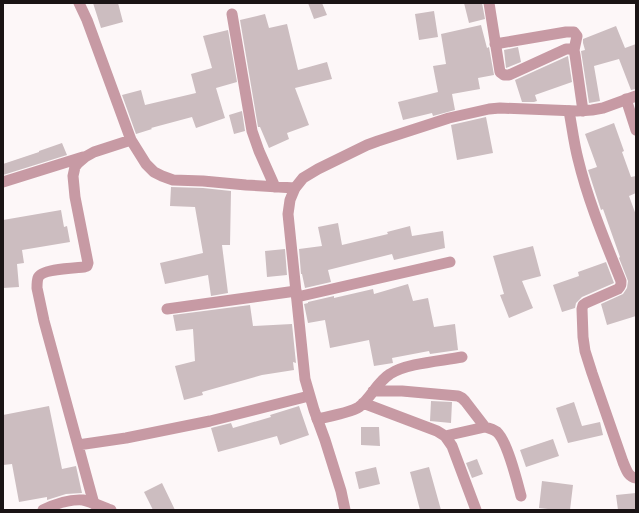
<svg xmlns="http://www.w3.org/2000/svg" width="639" height="513" font-family="'PT Sans',sans-serif">
<style>
.building{fill:#ccbdc0}
.lines{fill:none;stroke-linecap:round;stroke-linejoin:round}
.minor{stroke:#c79aa4;stroke-width:11}
.tertiary{stroke:#c79aa4;stroke-width:11}
</style>
<rect width="100%" height="100%" fill="#fdf7f8"/>
<!-- building -->
<path class="building" d="M93,3H118L123,22L101,28Z
M308,3H322L327,15L314,19Z
M464,3H482L485,19L469,23Z
M434,11L438,37L419,40L415,14Z
M265,14L269,28L287,24L298,70L327,62L332,79L295,88L309,125L287,133L289,139L269,148L260,127H258L240,20Z
M481,25L487,48L489,47L494,75L478,78L480,89L452,94L455,110L433,116L432,113L403,120L398,102L438,92L433,66L446,64L441,34Z
M616,26L625,48L636,44V89L631,90L619,59L594,66L600,101L589,103L581,51L585,50L583,43V39Z
M228,30L237,82L216,88L225,118L196,128L192,117L151,128L152,129L136,134L122,95L141,90L145,105L196,93L191,74L212,68L203,36Z
M518,47L521,62L506,68L504,50Z
M568,56L572,82L535,95L537,101L534,102H522L515,80Z
M242,111L245,131L234,134L229,115Z
M486,117L493,153L457,160L451,125Z
M614,123L624,151L622,152L631,177L636,176V193L629,196L636,215V316L607,325L601,304L623,294L627,288L628,281L619,258L620,257L603,209L601,210L589,173L588,170L597,167L585,134Z
M62,143L67,155L3,175V164L39,152V151Z
M171,187L203,188L231,191L230,245H222L228,293L211,296L208,275L165,284L160,263L203,253L195,207L170,206Z
M61,210L64,227L67,226L70,242L22,250L24,263L17,264L19,287L3,288V220Z
M338,223L342,245L388,234L387,232L410,226L412,236L443,231L445,248L394,260L392,254L328,270L331,282L305,288L302,274H301L299,249L322,246L318,227Z
M533,246L541,276L522,281L533,308L509,318L500,295L504,294L493,256Z
M285,249L287,275L267,277L265,251Z
M606,262L614,283L582,297L576,303L575,308L562,312L553,285L579,276L578,272Z
M408,284L413,301L428,298L434,327L455,324L458,350L430,354L429,351L392,358L393,363L374,366L369,340L330,348L325,320L308,323L304,304L308,303V302L334,296V298L373,289L374,294Z
M250,305L253,326L292,324L296,363L293,362L294,370L262,375L202,392L203,395L184,400L175,366L195,361L193,329L176,331L173,315Z
M431,401L452,402L451,423L430,421Z
M574,402L582,426L600,422L603,435L568,443L556,408Z
M49,406L62,469L76,466L82,493L66,494L47,500V497L19,502L12,464L3,465V415Z
M299,406L309,435L280,445L277,436L218,452L211,428L231,423L233,428L271,417L270,415Z
M361,427H379L380,446L361,445Z
M553,439L559,456L526,467L520,450Z
M477,459L483,474L472,478L466,463Z
M376,467L380,484L359,489L355,472Z
M429,467L441,510H420L410,472Z
M542,481L573,485L570,510H557L539,508Z
M162,483L175,510H153L144,492Z
M636,493V510H618L616,495Z"/>
<g class="lines">
<!-- minor -->
<path class="minor" d="M79,3L87,20L131,140L146,164L154,172L162,176L173,180L203,181L246,185L295,188
M489,3L500,72L504,75H509L566,49H570L574,50L575,55L583,111
M232,14L252,131L259,151L275,187
M495,44L566,32H574L577,36L574,50
M626,99L636,130
M569,111C572,127 574,144 578,159C588,201 605,241 621,281C621,285 621,286 618,289L586,303L583,305L582,309L583,337L585,351L592,373L623,462C626,469 628,477 636,478
M3,182L83,157
M297,297L450,262
M167,309L296,291
M373,391H402L458,396L462,398L465,401L485,427
M363,403L437,431L445,436L452,446L476,510
M317,419C327,417 352,412 359,407C371,398 377,382 390,374C407,363 442,361 462,357
M445,436L485,427C489,428 493,429 497,432C507,441 517,481 521,496
M78,445L126,438L210,421L309,396
M94,504L44,321L37,288C37,285 37,281 38,278C41,269 74,268 84,267L87,266L88,263L75,197L73,176L75,167L78,163L85,157L94,152L131,140"/>
<!-- tertiary -->
<path class="tertiary" d="M43,510C55,504 69,499 83,500C93,502 102,507 111,510
M345,510L341,491L325,440L314,410L305,379L288,214L290,200L295,188L303,178L318,169L367,145L378,141L449,118L489,109L500,108L577,111L592,110L603,108L636,96"/>
</g>
<!-- border -->
<rect width="639" height="513" fill="none" stroke="#1a1415" stroke-width="8"/>
</svg>
